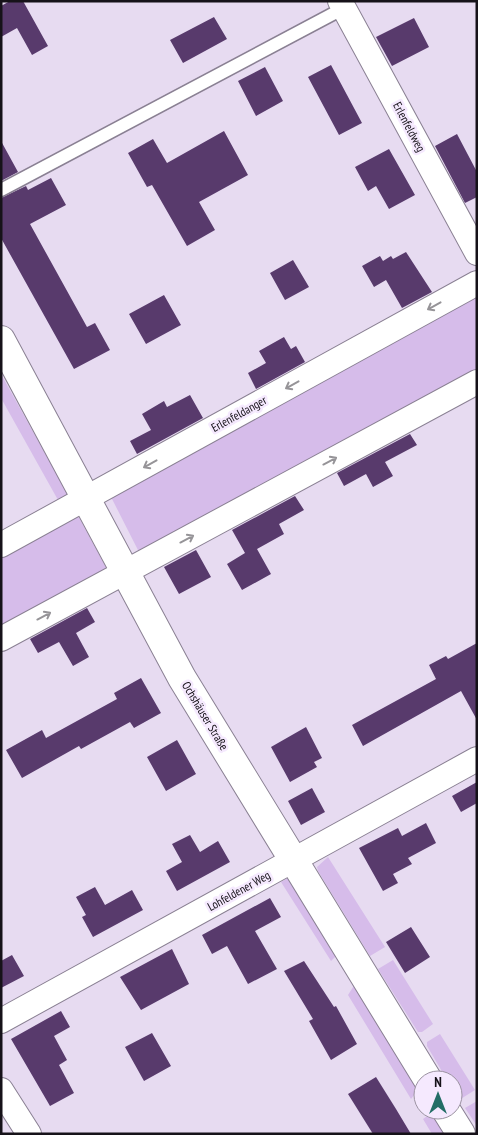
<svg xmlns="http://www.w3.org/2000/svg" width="478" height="1135" font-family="'PT Sans Narrow',sans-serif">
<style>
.green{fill:#d6bcea}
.building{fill:#583a6c}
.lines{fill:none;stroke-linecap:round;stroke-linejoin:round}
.lane-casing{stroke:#8a8093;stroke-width:15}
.street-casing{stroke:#8a8093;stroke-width:26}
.secondary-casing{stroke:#8a8093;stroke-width:30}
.lane{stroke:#fff;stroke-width:12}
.street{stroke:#fff;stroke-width:24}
.secondary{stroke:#fff;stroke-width:28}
.oneway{stroke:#969498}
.labels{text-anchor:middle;stroke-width:5;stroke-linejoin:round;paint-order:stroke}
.street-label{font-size:12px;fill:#161219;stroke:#f5e9fe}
</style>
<rect width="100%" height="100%" fill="#e7dbf1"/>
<!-- green -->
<path class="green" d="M477,293V369L139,552L110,495Z
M1,374L67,493V496L58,500L1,398Z
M77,514L109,573L1,629V554Z
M328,857L385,947L370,956L318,871L317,867Z
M286,879H291L337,955L331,961L281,882Z
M393,960L433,1024L422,1032H418L378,969Z
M355,984L417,1086L418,1090L411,1099L348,995Z
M440,1034L475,1090L459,1100L453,1089V1080H447L427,1046V1042Z
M477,1101V1126L465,1108Z
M433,1112L448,1134H432L423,1119Z"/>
<!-- building -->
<path class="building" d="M10,1H23L48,46L32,55L17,28L1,37V6Z
M214,17L227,39L183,63L170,40Z
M414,18L429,47L392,66L376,37Z
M331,65L362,123L339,135L308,77Z
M265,67L283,101L256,116L238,81Z
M224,131L248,175L199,202L215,230L187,246L152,185L147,187L128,153L153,139L167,163Z
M457,134L477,172V197L465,203L435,146Z
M1,141L18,172L1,181Z
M389,149L415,195L389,209L376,186L368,191L355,167Z
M51,178L66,205L30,224L87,327L95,323L110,350L74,369L1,238V198L26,186L28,190Z
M406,252L432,292L402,308L386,280L374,287L362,266L380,256L383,261L391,256L393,259Z
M293,260L309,287L285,300L270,273Z
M164,295L181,325L146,344L129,314Z
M284,337L291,349L296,346L305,362L256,389L248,373L266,363L259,351Z
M190,395L203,418L137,454L130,441L151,430L142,414L164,401L167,407Z
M410,434L417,445L385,462L393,476L373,487L366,474L344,486L337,473Z
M295,496L304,510L279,524L284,534L257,549L271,574L242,590L227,564L245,553L232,530Z
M196,550L211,577L179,594L164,567Z
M87,608L95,622L76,633L89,657L73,666L59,642L38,653L30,639Z
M477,643V720L461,691L363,746L352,725L436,679L429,665L446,656L448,659Z
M141,678L161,713L134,728L130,722L81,749L79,746L22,778L6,750L42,730L46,738L117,699L114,693Z
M306,727L322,758L314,762L317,767L290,782L271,747Z
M177,740L196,774L166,791L147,757Z
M477,782V803L461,812L452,796Z
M312,788L325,812L301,825L288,801Z
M426,823L436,843L408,858L412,864L393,874L398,883L383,891L359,848L398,828L402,836Z
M190,835L200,852L218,841L230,862L177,891L166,871L182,862L172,844Z
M95,887L105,905L132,890L143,910L93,937L82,917L86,915L76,897Z
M270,898L281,917L255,931L277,969L248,984L227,946L212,954L202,935Z
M411,927L430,957L405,973L386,942Z
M172,949L189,984L141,1010L120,977Z
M12,955L24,976L1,988V961Z
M304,961L334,1007L336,1006L357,1044L331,1060L309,1021L313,1019L284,971Z
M61,1011L70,1027L54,1036L67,1060L59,1065L74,1093L50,1106L11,1039Z
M152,1033L171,1066L144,1081L125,1047Z
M376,1077L396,1109L411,1134H373L348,1094Z"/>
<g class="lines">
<defs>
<path id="lane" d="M1,190L344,8"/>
<path id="street" d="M340,1L477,253
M1,545L477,283
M1,639L477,382
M1,1021L477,759
M1,1090L29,1134"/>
<path id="secondary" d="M1,340L182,678L428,1080
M446,1110L461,1134"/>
</defs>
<!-- lane casing -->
<use href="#lane" class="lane-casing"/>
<!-- street casing -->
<use href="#street" class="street-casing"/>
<!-- secondary casing -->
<use href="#secondary" class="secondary-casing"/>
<!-- lane -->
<use href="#lane" class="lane"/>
<!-- street -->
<use href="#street" class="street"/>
<!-- secondary -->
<use href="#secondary" class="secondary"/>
</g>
<!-- one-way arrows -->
<defs><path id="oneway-shaft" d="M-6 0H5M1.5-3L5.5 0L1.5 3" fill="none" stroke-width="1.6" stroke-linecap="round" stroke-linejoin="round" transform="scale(1.25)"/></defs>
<g class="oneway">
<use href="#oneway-shaft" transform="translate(434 306) rotate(151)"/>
<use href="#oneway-shaft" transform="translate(292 385) rotate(151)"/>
<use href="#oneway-shaft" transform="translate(330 461) rotate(-28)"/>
<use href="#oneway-shaft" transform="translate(150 464) rotate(151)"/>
<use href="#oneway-shaft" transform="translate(187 539) rotate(-28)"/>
<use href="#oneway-shaft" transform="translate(44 616) rotate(-28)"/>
</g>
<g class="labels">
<!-- street labels -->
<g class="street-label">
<text transform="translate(409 127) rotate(62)" y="4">Erlenfeldweg</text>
<text transform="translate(239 414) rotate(-29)" y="4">Erlenfeldanger</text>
<text transform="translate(205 716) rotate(59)" y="4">Ochshäuser Straße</text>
<text transform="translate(239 891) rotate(-29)" y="4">Lohfeldener Weg</text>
</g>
</g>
<!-- border -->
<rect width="478" height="1135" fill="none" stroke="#161219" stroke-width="5"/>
<!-- north arrow -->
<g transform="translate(438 1095)"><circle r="24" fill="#f5e9fe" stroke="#9c93a2"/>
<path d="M0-4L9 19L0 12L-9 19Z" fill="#236d66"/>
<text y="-8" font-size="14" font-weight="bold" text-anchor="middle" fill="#161219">N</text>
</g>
</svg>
